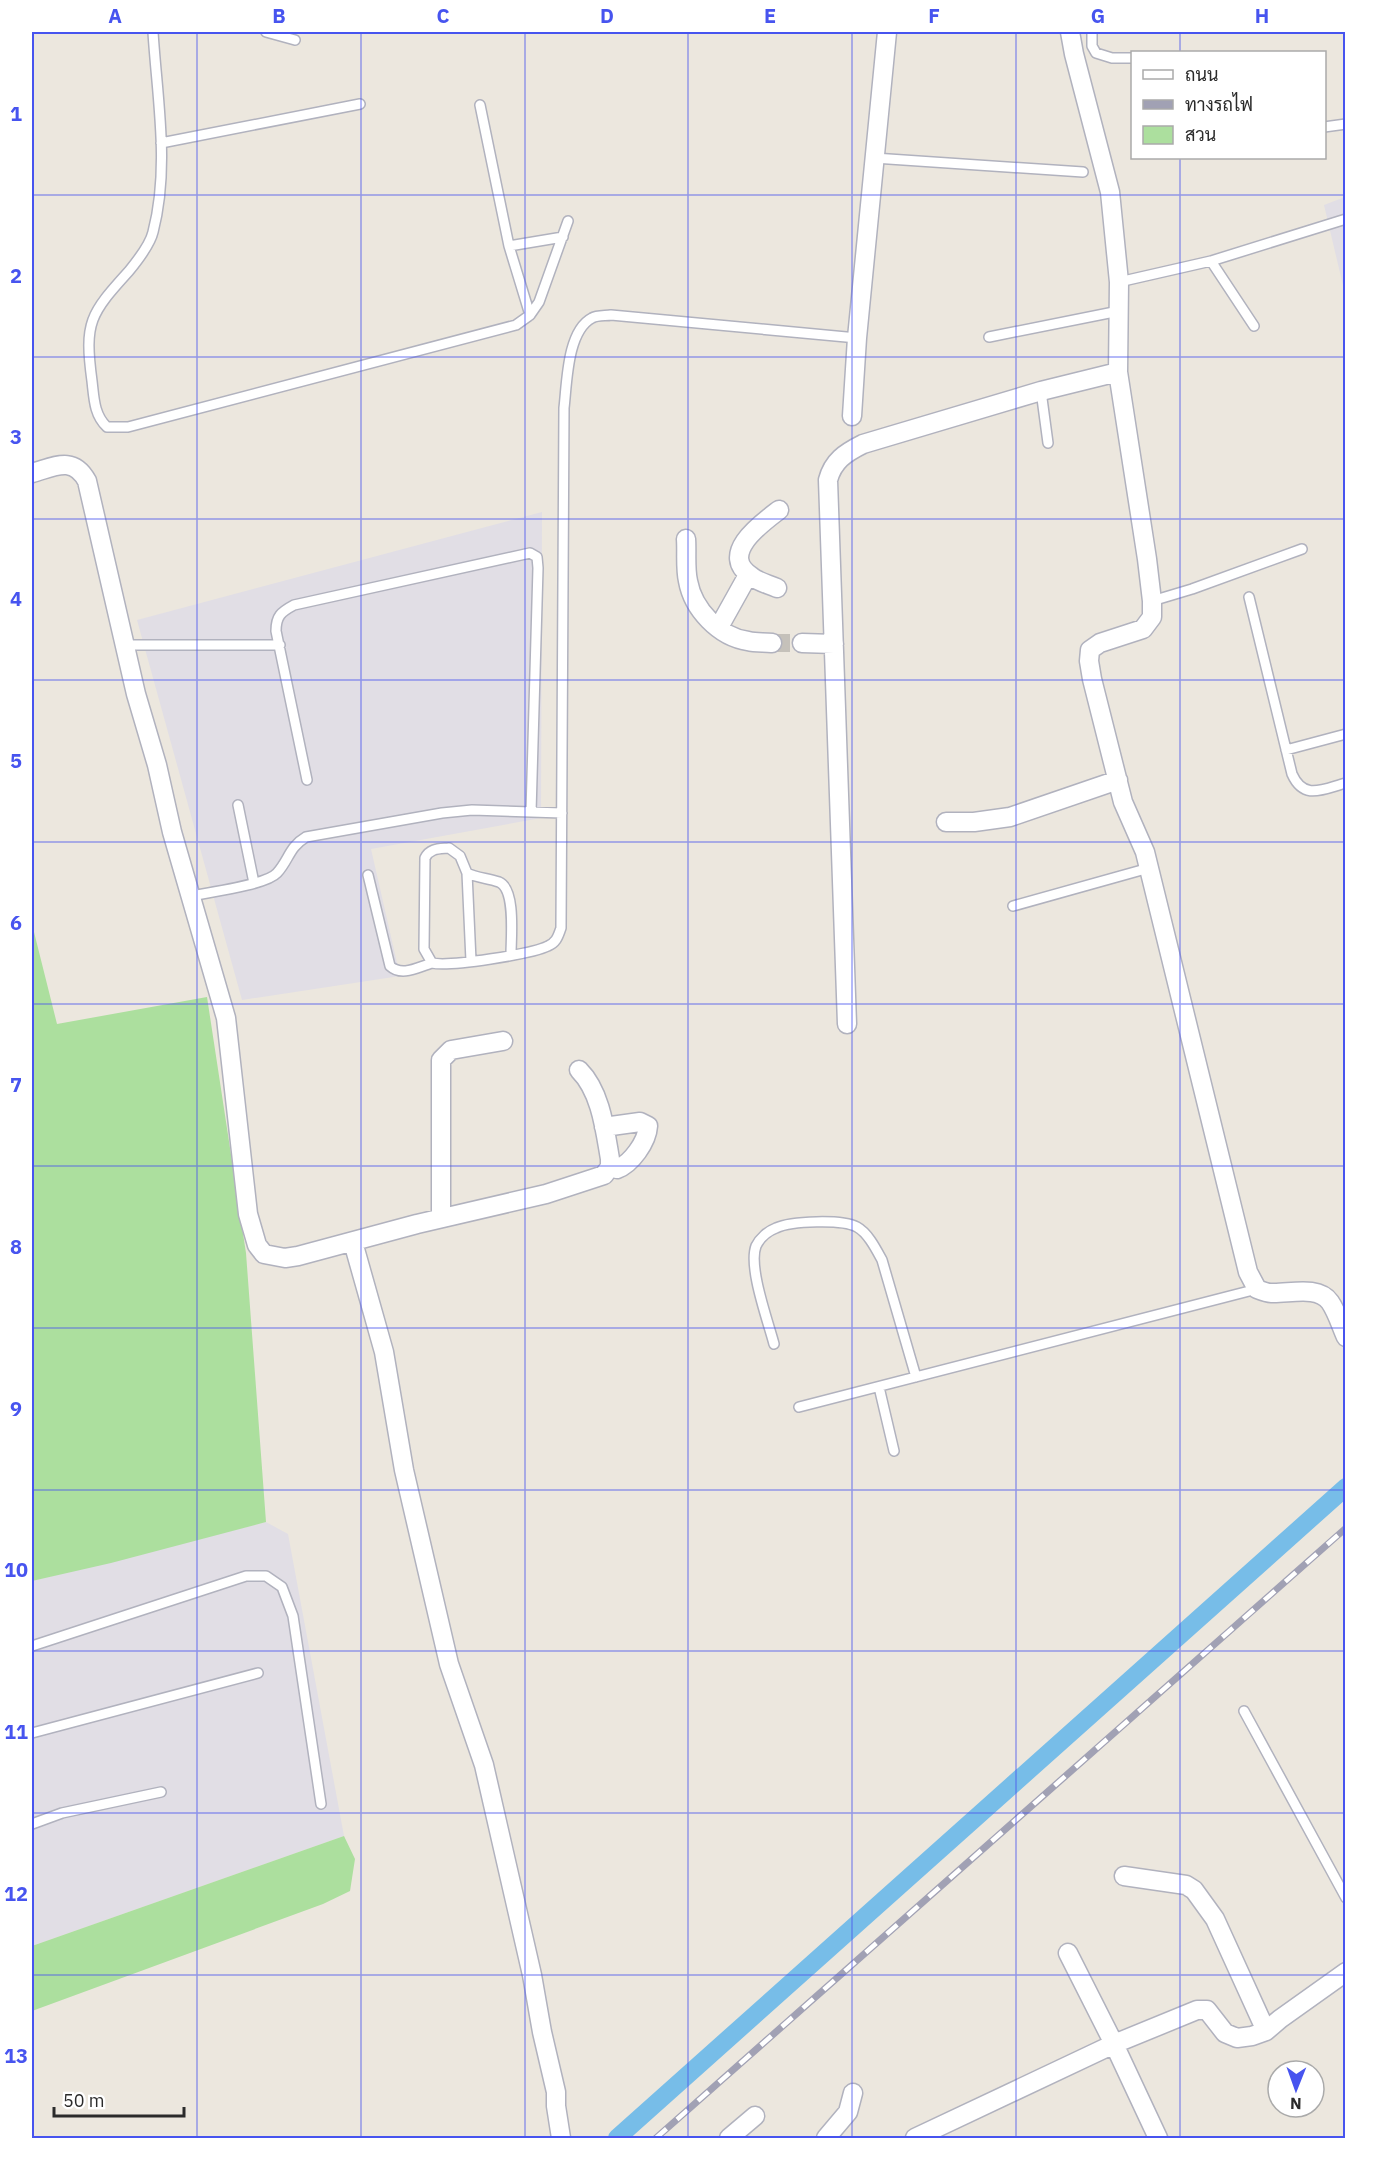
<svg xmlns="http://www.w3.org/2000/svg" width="1377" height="2170" font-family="'IBM Plex Sans',Sarabun,sans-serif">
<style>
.industrial{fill:#e1dee5}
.green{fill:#acdf9e}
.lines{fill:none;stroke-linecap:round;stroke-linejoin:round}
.canal{stroke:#77bde8;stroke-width:18}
.street-tunnel{stroke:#c5c1ba;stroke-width:18;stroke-dasharray:18 9;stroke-linecap:butt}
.lane-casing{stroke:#b1b2be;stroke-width:12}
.street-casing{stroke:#b1b2be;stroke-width:21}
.lane{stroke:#fff;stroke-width:9}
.street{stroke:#fff;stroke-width:18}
.rail-casing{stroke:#a1a1b4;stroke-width:7}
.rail{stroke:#fff;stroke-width:4.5;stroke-dasharray:14;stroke-linecap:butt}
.grid{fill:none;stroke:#4754ef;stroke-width:1.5;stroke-opacity:0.55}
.neatline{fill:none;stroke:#4754ef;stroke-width:2}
.grid-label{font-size:20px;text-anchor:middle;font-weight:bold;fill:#4754ef}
</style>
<rect width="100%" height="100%" fill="#ece7de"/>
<!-- industrial -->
<path class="industrial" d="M1345,197V294L1324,205Z
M542,512L541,818L371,849L400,976L242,1000L137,620Z
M266,1522L288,1534L344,1836L32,1946V1581Z"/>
<!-- green -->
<path class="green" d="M32,924L57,1024L207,997L246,1253L266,1522L111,1563L32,1581Z
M344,1836L355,1859L350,1891L323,1904L32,2011V1946Z"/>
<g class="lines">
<!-- canal -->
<path class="canal" d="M617,2138L1346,1487"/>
<!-- street-tunnel -->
<path class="street-tunnel" d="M772,643H802"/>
<defs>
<path id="lane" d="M153,32C157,97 170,167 153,232C150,245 138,260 129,271C90,314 84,322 92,381C94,398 94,415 107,427H128L516,325L530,315L509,246L480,105
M266,32L295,40
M1092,32V46L1096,53L1112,58H1132
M1324,127L1346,124
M161,143L360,104
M874,158L1083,172
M509,246L563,237
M1211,261L1254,326
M1119,282L1211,261L1346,219
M530,315L539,302L568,221
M989,337L1119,311
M1041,391L1048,443
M1249,597L1292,774C1304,801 1323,789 1346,783
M1152,601L1192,589L1302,549
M124,645H280
M1286,750L1346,734
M307,780L276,631C276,616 281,612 294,605L530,553L537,557L538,568L531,812
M238,805L254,883
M467,873L471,961
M368,875L390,966C402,977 418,967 432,963
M191,896C210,892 266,885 277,873C289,860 289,847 306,837L442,813L472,810L562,813
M1013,906L1149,868
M511,954C511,938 516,889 499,882C488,878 477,878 467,873L460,856L449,848C439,849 430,848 425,858L424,949L432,963C449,967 532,954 548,946C557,942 558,936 561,928L564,408C567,383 567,331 592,318C597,315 606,316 611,315L857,338
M774,1344C768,1321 748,1267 756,1246C760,1238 768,1231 776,1228C791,1221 842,1219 857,1227C868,1233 876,1249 882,1260L916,1377
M879,1387L894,1451
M799,1407L1257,1289
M32,1646L246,1576H266L282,1587L293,1616L321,1804
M1244,1711L1346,1898
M32,1733L258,1673
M32,1824L62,1813L161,1792"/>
<path id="street" d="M1118,372L1147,559L1152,601V617L1143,629L1100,643L1090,650L1089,661L1092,679L1123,802L1145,852L1248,1272L1257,1289C1262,1291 1267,1293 1271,1293C1289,1294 1318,1285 1330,1302C1337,1312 1341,1326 1346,1337
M852,416L857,338L887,32
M32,473C54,467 73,455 87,481L136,694L157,765L172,832L226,1018L248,1214L257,1245L264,1254L285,1258L298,1256L417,1224L546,1194L604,1175L610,1167V1159C605,1130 601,1092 579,1070
M686,539C687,552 685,568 688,581C693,609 719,637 748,641C756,643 764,642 772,643
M777,588C768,584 758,582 751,576C718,554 762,523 779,510
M719,627L748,575
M802,643L834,644
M946,822H974L1010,817L1118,780
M847,1024L828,480C833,461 845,453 863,444L1041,391L1118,372L1119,282L1110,192L1074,54L1070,32
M604,1127L640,1122L648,1126C647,1142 631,1164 617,1169L610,1167
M441,1218V1060L451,1050L503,1041
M353,1242L384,1352L404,1470L449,1664L484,1765L532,1975L542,2032L556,2092V2106L561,2138
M1124,1876L1186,1885L1194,1890L1215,1919L1266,2031
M1068,1953L1114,2044L1158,2138
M729,2138L755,2116
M826,2138L848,2112L853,2093
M915,2138L1114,2044L1197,2010H1207L1225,2033L1237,2038L1252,2036L1266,2031L1280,2019L1346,1972"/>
</defs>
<!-- lane casing -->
<use href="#lane" class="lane-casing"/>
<!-- street casing -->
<use href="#street" class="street-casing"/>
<!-- lane -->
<use href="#lane" class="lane"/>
<!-- street -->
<use href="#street" class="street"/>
<defs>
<path id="rail" d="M656,2138L1346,1528"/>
</defs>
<!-- rail casing -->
<use href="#rail" class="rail-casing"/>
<!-- rail -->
<use href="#rail" class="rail"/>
</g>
<!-- grid -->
<path class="grid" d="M197,32V2138M361,32V2138M525,32V2138M688,32V2138M852,32V2138M1016,32V2138M1180,32V52M1180,158V2138M32,195H1346M32,357H1346M32,519H1346M32,680H1346M32,842H1346M32,1004H1346M32,1166H1346M32,1328H1346M32,1490H1346M32,1651H1346M32,1813H1346M32,1975H1346"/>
<!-- border -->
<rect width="1377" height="2170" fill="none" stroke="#ffffff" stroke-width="66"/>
<!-- legend -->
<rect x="1131" y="51" width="195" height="108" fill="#ffffff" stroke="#aaaaaa" stroke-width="1.5"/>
<rect x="1143" y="70" width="30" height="9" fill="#ffffff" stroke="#aaaaaa" stroke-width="1.5"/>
<text x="1185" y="81" font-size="18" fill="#2b2b2b">ถนน</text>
<rect x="1143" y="100" width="30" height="9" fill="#a1a1b4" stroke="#aaaaaa" stroke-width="1.5"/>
<text x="1185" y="111" font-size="18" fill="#2b2b2b">ทางรถไฟ</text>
<rect x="1143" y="126" width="30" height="18" fill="#acdf9e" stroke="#aaaaaa" stroke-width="1.5"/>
<text x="1185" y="141" font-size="18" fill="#2b2b2b">สวน</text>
<!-- north arrow -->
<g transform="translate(1296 2089) rotate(181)"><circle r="28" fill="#ffffff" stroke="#aaaaaa" stroke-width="1.5"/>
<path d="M0-4.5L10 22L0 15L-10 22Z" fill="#4754ef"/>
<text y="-9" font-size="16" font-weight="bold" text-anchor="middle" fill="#2b2b2b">N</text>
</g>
<!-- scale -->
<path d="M54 2107v9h130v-9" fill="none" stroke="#2b2b2b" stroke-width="3"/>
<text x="63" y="2107" font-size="18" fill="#2b2b2b" stroke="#ffffff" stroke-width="4.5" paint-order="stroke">50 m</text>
<rect x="33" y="33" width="1311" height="2104" class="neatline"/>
<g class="grid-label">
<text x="115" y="23">A</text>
<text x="279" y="23">B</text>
<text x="443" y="23">C</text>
<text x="607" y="23">D</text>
<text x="770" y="23">E</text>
<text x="934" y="23">F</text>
<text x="1098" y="23">G</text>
<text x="1262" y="23">H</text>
<text x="16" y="121">1</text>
<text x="16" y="283">2</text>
<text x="16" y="444">3</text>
<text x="16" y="606">4</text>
<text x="16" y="768">5</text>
<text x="16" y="930">6</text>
<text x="16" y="1092">7</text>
<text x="16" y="1254">8</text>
<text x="16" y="1416">9</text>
<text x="16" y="1577">10</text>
<text x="16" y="1739">11</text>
<text x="16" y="1901">12</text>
<text x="16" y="2063">13</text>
</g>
</svg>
